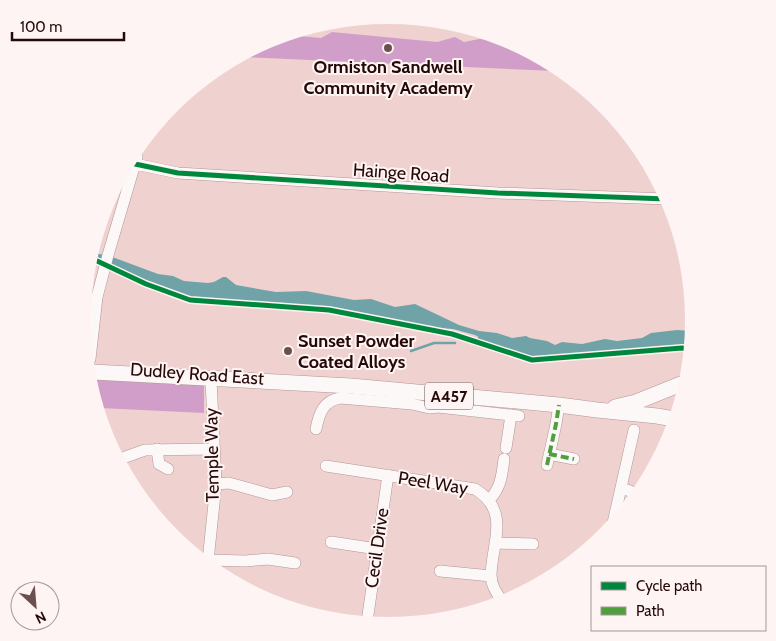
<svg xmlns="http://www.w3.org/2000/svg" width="776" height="641" font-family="Cabin,sans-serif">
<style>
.forest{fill:#d19ec9}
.water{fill:#70a3a7}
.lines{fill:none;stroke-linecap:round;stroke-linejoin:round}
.stream{stroke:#70a3a7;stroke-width:2.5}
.minor-casing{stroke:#b19594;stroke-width:12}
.major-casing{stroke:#b19594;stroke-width:16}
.minor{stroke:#fdf8f8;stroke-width:11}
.major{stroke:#fdf8f8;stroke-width:15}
.quiet{stroke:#509e3e;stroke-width:4;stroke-dasharray:8 4;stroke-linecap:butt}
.cycleway-casing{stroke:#fdf4f3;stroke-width:8}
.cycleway{stroke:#00873e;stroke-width:5}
.poi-dot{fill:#6c4f4e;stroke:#fdf4f3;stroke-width:2}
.labels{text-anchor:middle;stroke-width:4;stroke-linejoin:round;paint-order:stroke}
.shield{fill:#fdf4f3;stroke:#664f4e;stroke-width:1}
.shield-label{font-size:16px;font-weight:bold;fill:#250808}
.poi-label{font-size:18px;font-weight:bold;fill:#250808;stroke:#fdf4f3}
.street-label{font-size:18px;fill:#250808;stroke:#fdf4f3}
</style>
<rect width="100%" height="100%" fill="#efd2d0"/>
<!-- forest -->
<path class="forest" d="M332,32L437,42L455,37L464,42L494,36L505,38L554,71L243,57L271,38L287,35L321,38Z
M94,376L204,385V413L100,408Z"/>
<!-- water -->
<path class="water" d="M96,253L115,258L158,274L173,276L184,281L208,283L214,282L223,277H226L236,285L276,292L306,291L354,300L371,299L395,307L415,304L459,325L479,331L497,333L512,338L526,336L530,338L547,341L555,345L562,342L582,344L605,339L617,341L642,338L651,333L677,330L691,331L688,347L532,358L492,344L475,335L453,329L438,328L318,306L193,298L151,283L95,259Z"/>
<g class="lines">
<!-- stream -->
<path class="stream" d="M479,338L491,345L493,342
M411,351L434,343H455"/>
<defs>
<path id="minor" d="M135,164L178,173L498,193L667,199
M90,359L97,297L108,255L137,157
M316,429C319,414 323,401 340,398L412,404L429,408L438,407L519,416
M506,448L511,415
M157,449L159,464L168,469
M549,454L574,459
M120,459L145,450L214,449
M547,465L556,424L559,405
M326,466L475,489C511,511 492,542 491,575C491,585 498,596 504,603
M216,484L229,483L272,495L287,492
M621,488L630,491L633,493
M489,500C501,488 502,475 504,459
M613,523L634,430
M331,542L377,549
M495,543L533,544
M209,560L246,561L268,559L295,563
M208,561L216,484L211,380
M440,571L491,576
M367,622L388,475"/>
<path id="major" d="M93,372L351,386L559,405L597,410L657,416L674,419
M615,407L636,402L681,384"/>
</defs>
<!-- minor casing -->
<use href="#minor" class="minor-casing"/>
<!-- major casing -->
<use href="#major" class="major-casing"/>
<!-- minor -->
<use href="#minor" class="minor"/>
<!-- major -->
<use href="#major" class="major"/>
<!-- quiet -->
<path class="quiet" d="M549,454L574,459
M547,465L556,424L559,405"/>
<defs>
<path id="cycleway" d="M135,164L178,173L498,193L667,199
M95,260L146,284L190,300L329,310L452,334L532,360L682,348L688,349"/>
</defs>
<!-- cycleway casing -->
<use href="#cycleway" class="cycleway-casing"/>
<!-- cycleway -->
<use href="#cycleway" class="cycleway"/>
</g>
<!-- markers -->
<g class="poi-dot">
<circle cx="388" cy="48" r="5"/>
<circle cx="288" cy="351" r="5"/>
</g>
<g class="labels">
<!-- shield labels -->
<rect class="shield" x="425" y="382.5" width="48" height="27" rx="4"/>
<g class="shield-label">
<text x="449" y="402">A457</text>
</g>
<!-- poi labels -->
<g class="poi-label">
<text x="388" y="73">Ormiston Sandwell<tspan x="388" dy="21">Community Academy</tspan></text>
<text x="298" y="347" text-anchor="start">Sunset Powder<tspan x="298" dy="21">Coated Alloys</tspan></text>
</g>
<!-- street labels -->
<g class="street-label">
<text transform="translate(401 173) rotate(4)" y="6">Hainge Road</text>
<text transform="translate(197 374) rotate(4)" y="6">Dudley Road East</text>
<text transform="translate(212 455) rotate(-91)" y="6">Temple Way</text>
<text transform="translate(433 483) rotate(9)" y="6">Peel Way</text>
<text transform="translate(377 548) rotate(-82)" y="6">Cecil Drive</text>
</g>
</g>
<!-- crop -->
<path d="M0 0H776V641H0ZM387 24H389A296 296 0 0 1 685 320V321A296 296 0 0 1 389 617H387A296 296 0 0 1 91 321V320A296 296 0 0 1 387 24Z" fill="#fdf4f3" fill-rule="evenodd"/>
<!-- legend -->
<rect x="591" y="566" width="175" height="65" fill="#fdf4f3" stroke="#a79695"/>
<rect x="601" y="582" width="25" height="8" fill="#00873e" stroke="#a79695"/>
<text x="636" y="591" font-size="15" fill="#250808">Cycle path</text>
<rect x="601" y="607" width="25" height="8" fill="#509e3e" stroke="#a79695"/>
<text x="636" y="616" font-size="15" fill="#250808">Path</text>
<!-- north arrow -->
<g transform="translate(35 606) rotate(154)"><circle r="24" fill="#fdf4f3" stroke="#a79695"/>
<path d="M0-4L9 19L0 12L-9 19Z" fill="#6c4f4e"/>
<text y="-8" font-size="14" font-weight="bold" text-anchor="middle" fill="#250808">N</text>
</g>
<!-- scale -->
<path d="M12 32v8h112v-8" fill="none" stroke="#250808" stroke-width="2.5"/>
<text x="20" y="32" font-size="15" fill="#250808" stroke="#fdf4f3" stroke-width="4" paint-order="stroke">100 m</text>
</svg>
